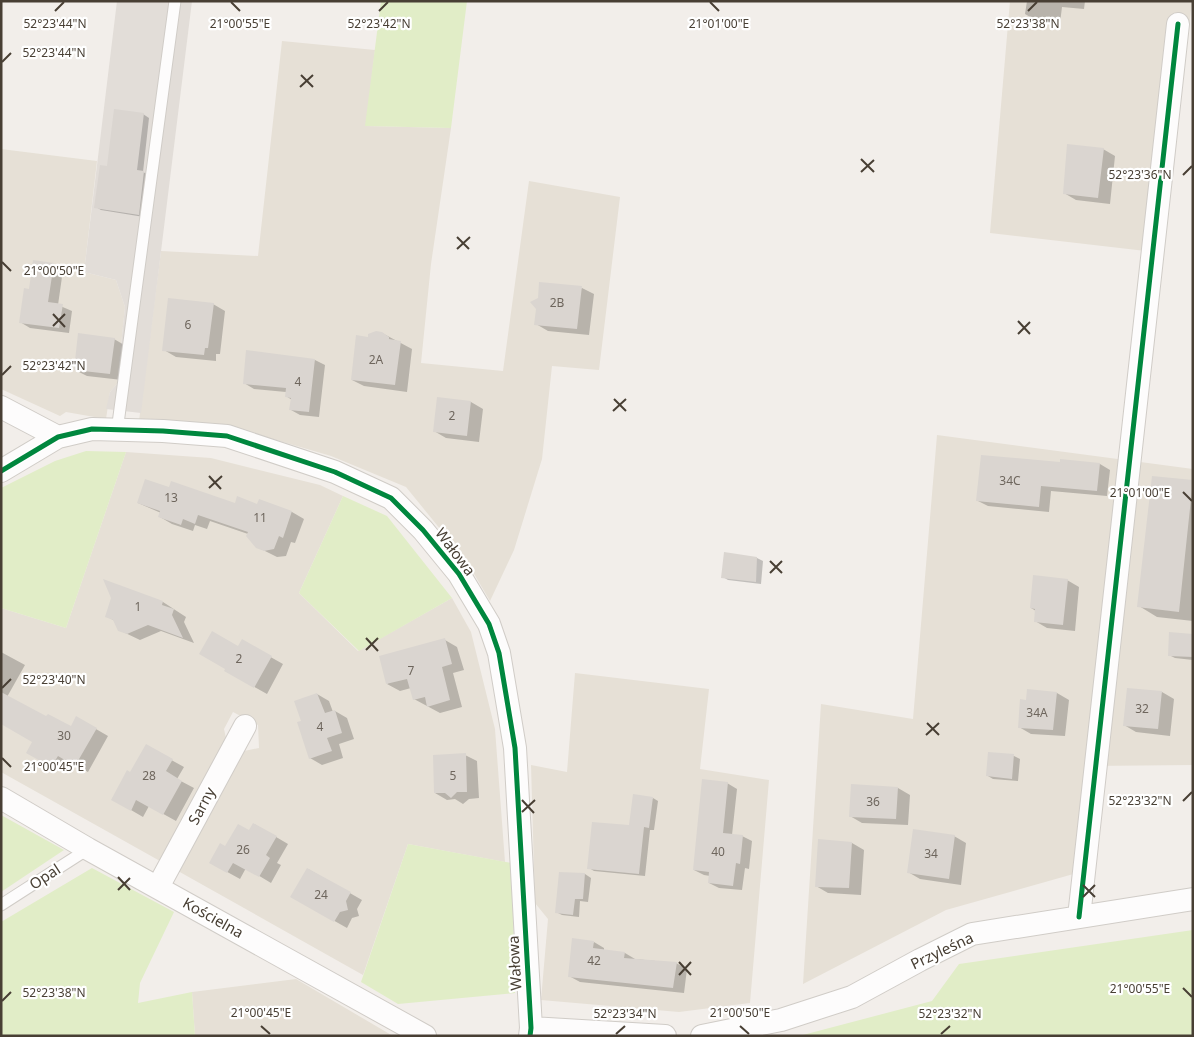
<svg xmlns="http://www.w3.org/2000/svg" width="1194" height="1037" font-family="'Noto Sans',sans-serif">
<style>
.residential{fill:#e6e0d6}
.industrial{fill:#e2ddd8}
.green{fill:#e1edc7}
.shadow{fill:#0003}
.building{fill:#dad5d0}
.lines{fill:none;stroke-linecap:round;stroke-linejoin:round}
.service-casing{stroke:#d0ccc7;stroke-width:13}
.minor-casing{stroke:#d0ccc7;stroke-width:24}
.service{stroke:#fdfcfc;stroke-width:11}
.minor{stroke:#fdfcfc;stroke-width:22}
.cycleway-casing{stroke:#fff;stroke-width:8}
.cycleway{stroke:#00873e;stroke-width:5}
.ticks{fill:none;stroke:#483f34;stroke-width:2}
.labels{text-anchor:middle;stroke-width:4.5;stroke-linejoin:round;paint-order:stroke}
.number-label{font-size:12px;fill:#6e665d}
.street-label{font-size:15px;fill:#483f34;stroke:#fff}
.ticks-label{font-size:12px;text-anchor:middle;fill:#483f34;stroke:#fff;stroke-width:4.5;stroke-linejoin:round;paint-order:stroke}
</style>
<rect width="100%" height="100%" fill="#f2eeea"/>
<!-- residential -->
<path class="residential" d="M1010,1H1192L1163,253L990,233Z
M282,41L375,50L366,126L451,128L431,264L421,363L503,371L529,181L620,197L599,370L552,366L542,459L514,550L490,601L467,562L406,487L331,456L239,429L139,421L161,251L258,256Z
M1,149L97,161L84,272L116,280L125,307L117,384L110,392L106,419L66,412L60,416L1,389Z
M937,435L1193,469V765L1089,766L1077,873L946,910L803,984L821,704L913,719Z
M126,452L211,458L320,485L343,496L299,593L358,651L452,598L471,632L495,729L505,862L408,844L363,975L178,871L244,751L259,748L258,725L233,712L224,729L227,743L160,861L1,772V608L66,628Z
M575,673L709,689L700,769L769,780L750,1003L679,1012L541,1000L548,919L535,903L531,765L567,772Z
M296,979L393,1036H195L192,992Z"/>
<!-- industrial -->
<path class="industrial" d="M117,1H192L141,413L106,409L110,392L117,384L125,307L116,280L84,272Z"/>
<!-- green -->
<path class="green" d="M381,1H467L451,128L365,126Z
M86,451L126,452L66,628L1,608V488L55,461Z
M343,496L387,516L452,598L359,651L299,593Z
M1,815L64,850L1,892Z
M408,844L512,863L515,993L398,1004L361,982Z
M92,868L174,912L140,983L138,1003L192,992L195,1036H1V922Z
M1193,930V1036H799L932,1001L959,964Z"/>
<!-- shadow -->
<path class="shadow" d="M1027,1H1085L1084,9L1062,7L1060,23L1037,21L1025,14Z
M143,114L149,118L143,172L149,175L144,217L101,210L96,207L108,167Z
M1103,149L1115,156L1110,204L1076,200L1064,193Z
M53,264L63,270L58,305L72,311L69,333L30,328L20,322L30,291Z
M582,288L594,294L589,335L548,331L536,324Z
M213,304L225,311L220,354H216V361L176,357L164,350Z
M382,333L412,349L407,392L364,386L352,380Z
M114,339L126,346L122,380L87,376L75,370Z
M315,360L325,365L319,417L300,415L291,410L292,400L286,396V392L254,389L244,383Z
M438,399L471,402L483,409L479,442L446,438L434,431Z
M1061,464H1100L1110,470L1107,496L1051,491L1049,512L988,506L978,501Z
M1193,482V621L1157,617L1139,606Z
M170,488L235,504L258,505L260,501L292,512L304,519L295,543L291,542L286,556L277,557L257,547L248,534L210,521L207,529L195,525L193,531L172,524L160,517L161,513L138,503Z
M725,554L757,558L763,561L761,584L728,580L723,577Z
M1067,580L1079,587L1075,631L1047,628L1035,621L1036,611L1031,608Z
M163,602L186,617L184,622L194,643L161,631L140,640L119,630L115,621L106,616Z
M1193,635V660L1175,658L1169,655Z
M445,640L457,647L464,670L453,673L462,707L440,713L414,699L411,688L400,691L387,684Z
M242,641L283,664L267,694L226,671Z
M1,652L25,665L7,697L47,718L71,728L77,718L108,736L88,772L70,761L64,773L28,752L34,741L1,723Z
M1162,692L1174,699L1170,736L1136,732L1124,725Z
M1057,693L1069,700L1065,736L1031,734L1019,727L1027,701Z
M317,694L329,701L333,712L335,711L347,718L354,739L339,744L343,758L322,765L310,758L302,722Z
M146,746L184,767L177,779L194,788L176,821L149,806L143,817L112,799L131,773Z
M990,753L1014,756L1020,759L1018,781L993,779L988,776Z
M465,755L477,761L479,798L469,799L463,804L455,799L447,800L435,793Z
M727,783L737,789L732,835L742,836L752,841L749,869L745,868L742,890L719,888L709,883L710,876L704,875L694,870Z
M898,788L910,795L908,825L862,823L850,816Z
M653,798L658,801L654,830H650L645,876L594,871L589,868L630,826Z
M254,824L288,844L277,863L281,865L271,883L246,868L240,879L211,863L226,847L249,832Z
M954,836L966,843L961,885L920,879L908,872Z
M852,843L864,850L861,895L828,893L816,886Z
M308,869L362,900L357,909L359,916L352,918L347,928L292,897Z
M560,873L585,874L591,878L588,902L580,901L579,917L562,915L556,912Z
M594,942L604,948V951L625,953L635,959L676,963L687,969L684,993L580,982L569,976Z"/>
<!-- building -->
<path class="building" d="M114,109L144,113L137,170L144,171L139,215L94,208L100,165L107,166Z
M1067,144L1104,148L1098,198L1063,194Z
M33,260L54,263L48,302L63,304L59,328L19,323L24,288L29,289Z
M539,282L582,286L577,329L534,325L536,309L530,302L538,298Z
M168,298L214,303L208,348H205L204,355L162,351Z
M376,331L382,332L389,337V339L401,341L395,385L351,380L356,335L368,337V334Z
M78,333L115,338L110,374L74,370Z
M246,350L315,359L309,412L289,410L291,398L285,397L286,388L243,384Z
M437,397L471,401L467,436L433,432Z
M981,455L1060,462V459L1100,463L1097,491L1041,486L1039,507L976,501Z
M1152,476L1193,480L1179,612L1137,607Z
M145,479L169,487L171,481L235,503L237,496L257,504L259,499L292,511L283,538L279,536L274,549L264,551L256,548L246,536L248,532L198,515L195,524L183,519L181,525L158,517L160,511L137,503Z
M724,552L757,557L756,582L721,578Z
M1033,575L1068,579L1063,625L1034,622L1035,609L1030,608Z
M103,579L163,601L162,605L174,609L172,615L183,638L148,625L127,634L118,631L113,620L105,617L111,598Z
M212,631L238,646L242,639L272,656L254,688L224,671L225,669L199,654Z
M1169,632L1193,634V657L1168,656Z
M445,638L452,664L442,667L450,700L427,707L425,697L413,700L407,679L386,684L379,656Z
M1127,688L1162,691L1158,729L1123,726Z
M1027,689L1057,692L1053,730L1018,728L1020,699L1026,700Z
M1,692L46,716L48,714L71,726L76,716L97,728L75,766L58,756L51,767L26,753L32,742L1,724Z
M317,693L325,713L335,710L342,733L327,738L332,751L309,759L297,722L301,721L294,701Z
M146,744L173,759L166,771L182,781L163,815L136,800L131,811L111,800L127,770L130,772Z
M988,752L1014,754L1012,779L986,776Z
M466,753L467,792H457L451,798L445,793H434L433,755Z
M702,779L728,782L723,833L743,835L740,864L736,863L733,886L708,883L709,872L693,870Z
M851,784L898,787L896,819L849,817Z
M633,794L653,797L649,828L644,827L639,874L587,869L592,822L629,825Z
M253,823L277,836L266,855L270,858L259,877L233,863L227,873L209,863L220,843L225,846L238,824L249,830Z
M913,829L955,835L949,879L907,873Z
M818,839L852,842L849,888L815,887Z
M307,868L351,892L346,901L348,910L340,912L334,922L290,897Z
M559,872L585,873L583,899H575L573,915L555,913Z
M572,938L594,941L593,948L625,952L624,958L677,962L673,988L568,977Z"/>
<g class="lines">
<defs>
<path id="service" d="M117,431L175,1
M1,905L88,849"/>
<path id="minor" d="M1,407L58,437
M1,471L58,437L92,429L163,431L227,436L335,472L391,498L423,530L459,574L489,624L499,653L515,748L531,1028L530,1036
M1,798L88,849L425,1036
M158,887L245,726
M1079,917L1178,24
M531,1028L665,1036
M702,1036L781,1020L852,997L920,960L972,934L1193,899"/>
</defs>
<!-- service casing -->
<use href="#service" class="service-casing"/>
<!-- minor casing -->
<use href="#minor" class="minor-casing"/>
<!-- service -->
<use href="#service" class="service"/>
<!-- minor -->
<use href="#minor" class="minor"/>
<defs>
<path id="cycleway" d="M1,471L58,437L92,429L163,431L227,436L335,472L391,498L423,530L459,574L489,624L499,653L515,748L531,1028L530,1036
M1079,917L1178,24"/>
</defs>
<!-- cycleway casing -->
<use href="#cycleway" class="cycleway-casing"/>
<!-- cycleway -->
<use href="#cycleway" class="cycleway"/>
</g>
<!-- ticks -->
<path class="ticks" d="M231,2L240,11M710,2L719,11M55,11L64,2M379,11L388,2M1028,11L1037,2M2,62L11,53M301,75L313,87M300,87L313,75M861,159L874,172M861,172L874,160M1183,175L1192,166M457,237L469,249M457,249L470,237M2,262L11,271M53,314L65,327M1018,321L1030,334M53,326L65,314M1018,334L1030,322M2,375L11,366M614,399L626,411M613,411L626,399M209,476L221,489M209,488L222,476M1183,492L1192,501M770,561L782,573M770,573L782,561M366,638L378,651M366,650L378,638M2,688L11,679M927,723L939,735M926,735L939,723M2,758L11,767M522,800L534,813M1183,801L1192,792M522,812L535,800M118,877L130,890M1083,885L1095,897M118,890L130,878M1083,897L1095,885M679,962L691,975M679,975L691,962M1183,988L1192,997M2,1001L11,992M261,1026L270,1034M740,1026L749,1034M616,1034L625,1026M941,1034L950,1026"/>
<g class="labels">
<!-- number labels -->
<g class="number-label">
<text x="557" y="307">2B</text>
<text x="188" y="329">6</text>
<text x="376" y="364">2A</text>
<text x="298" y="386">4</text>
<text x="452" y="420">2</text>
<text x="1010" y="485">34C</text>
<text x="171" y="502">13</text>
<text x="260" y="522">11</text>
<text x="138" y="611">1</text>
<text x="239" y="663">2</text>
<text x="411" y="675">7</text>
<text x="1142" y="713">32</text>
<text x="1037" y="717">34A</text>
<text x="320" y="731">4</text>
<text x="64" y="740">30</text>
<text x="149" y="780">28</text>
<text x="453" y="780">5</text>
<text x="873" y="806">36</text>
<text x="243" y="854">26</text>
<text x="718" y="856">40</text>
<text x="931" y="858">34</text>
<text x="321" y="899">24</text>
<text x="594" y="965">42</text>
</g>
<!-- street labels -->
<g class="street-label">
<text transform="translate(455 552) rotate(53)" y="5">Wałowa</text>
<text transform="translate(202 806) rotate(-62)" y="5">Sarny</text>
<text transform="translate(45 877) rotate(-33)" y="5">Opal</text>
<text transform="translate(213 918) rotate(29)" y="5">Kościelna</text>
<text transform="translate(942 951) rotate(-25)" y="5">Przyleśna</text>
<text transform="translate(515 963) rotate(-93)" y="5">Wałowa</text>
</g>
</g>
<g class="ticks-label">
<text x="55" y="28">52°23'44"N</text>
<text x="379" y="28">52°23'42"N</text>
<text x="1028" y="28">52°23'38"N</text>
<text x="240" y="28">21°00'55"E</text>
<text x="719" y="28">21°01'00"E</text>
<text x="54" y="57">52°23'44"N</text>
<text x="1140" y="179">52°23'36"N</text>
<text x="54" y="275">21°00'50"E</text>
<text x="54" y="370">52°23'42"N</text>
<text x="1140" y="497">21°01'00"E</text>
<text x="54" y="684">52°23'40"N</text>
<text x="54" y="771">21°00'45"E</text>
<text x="1140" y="805">52°23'32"N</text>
<text x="1140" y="993">21°00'55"E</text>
<text x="54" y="997">52°23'38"N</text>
<text x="261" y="1017">21°00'45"E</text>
<text x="740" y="1017">21°00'50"E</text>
<text x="625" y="1018">52°23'34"N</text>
<text x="950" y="1018">52°23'32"N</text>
</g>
<!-- border -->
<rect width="1194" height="1037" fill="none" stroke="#483f34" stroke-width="5"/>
</svg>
